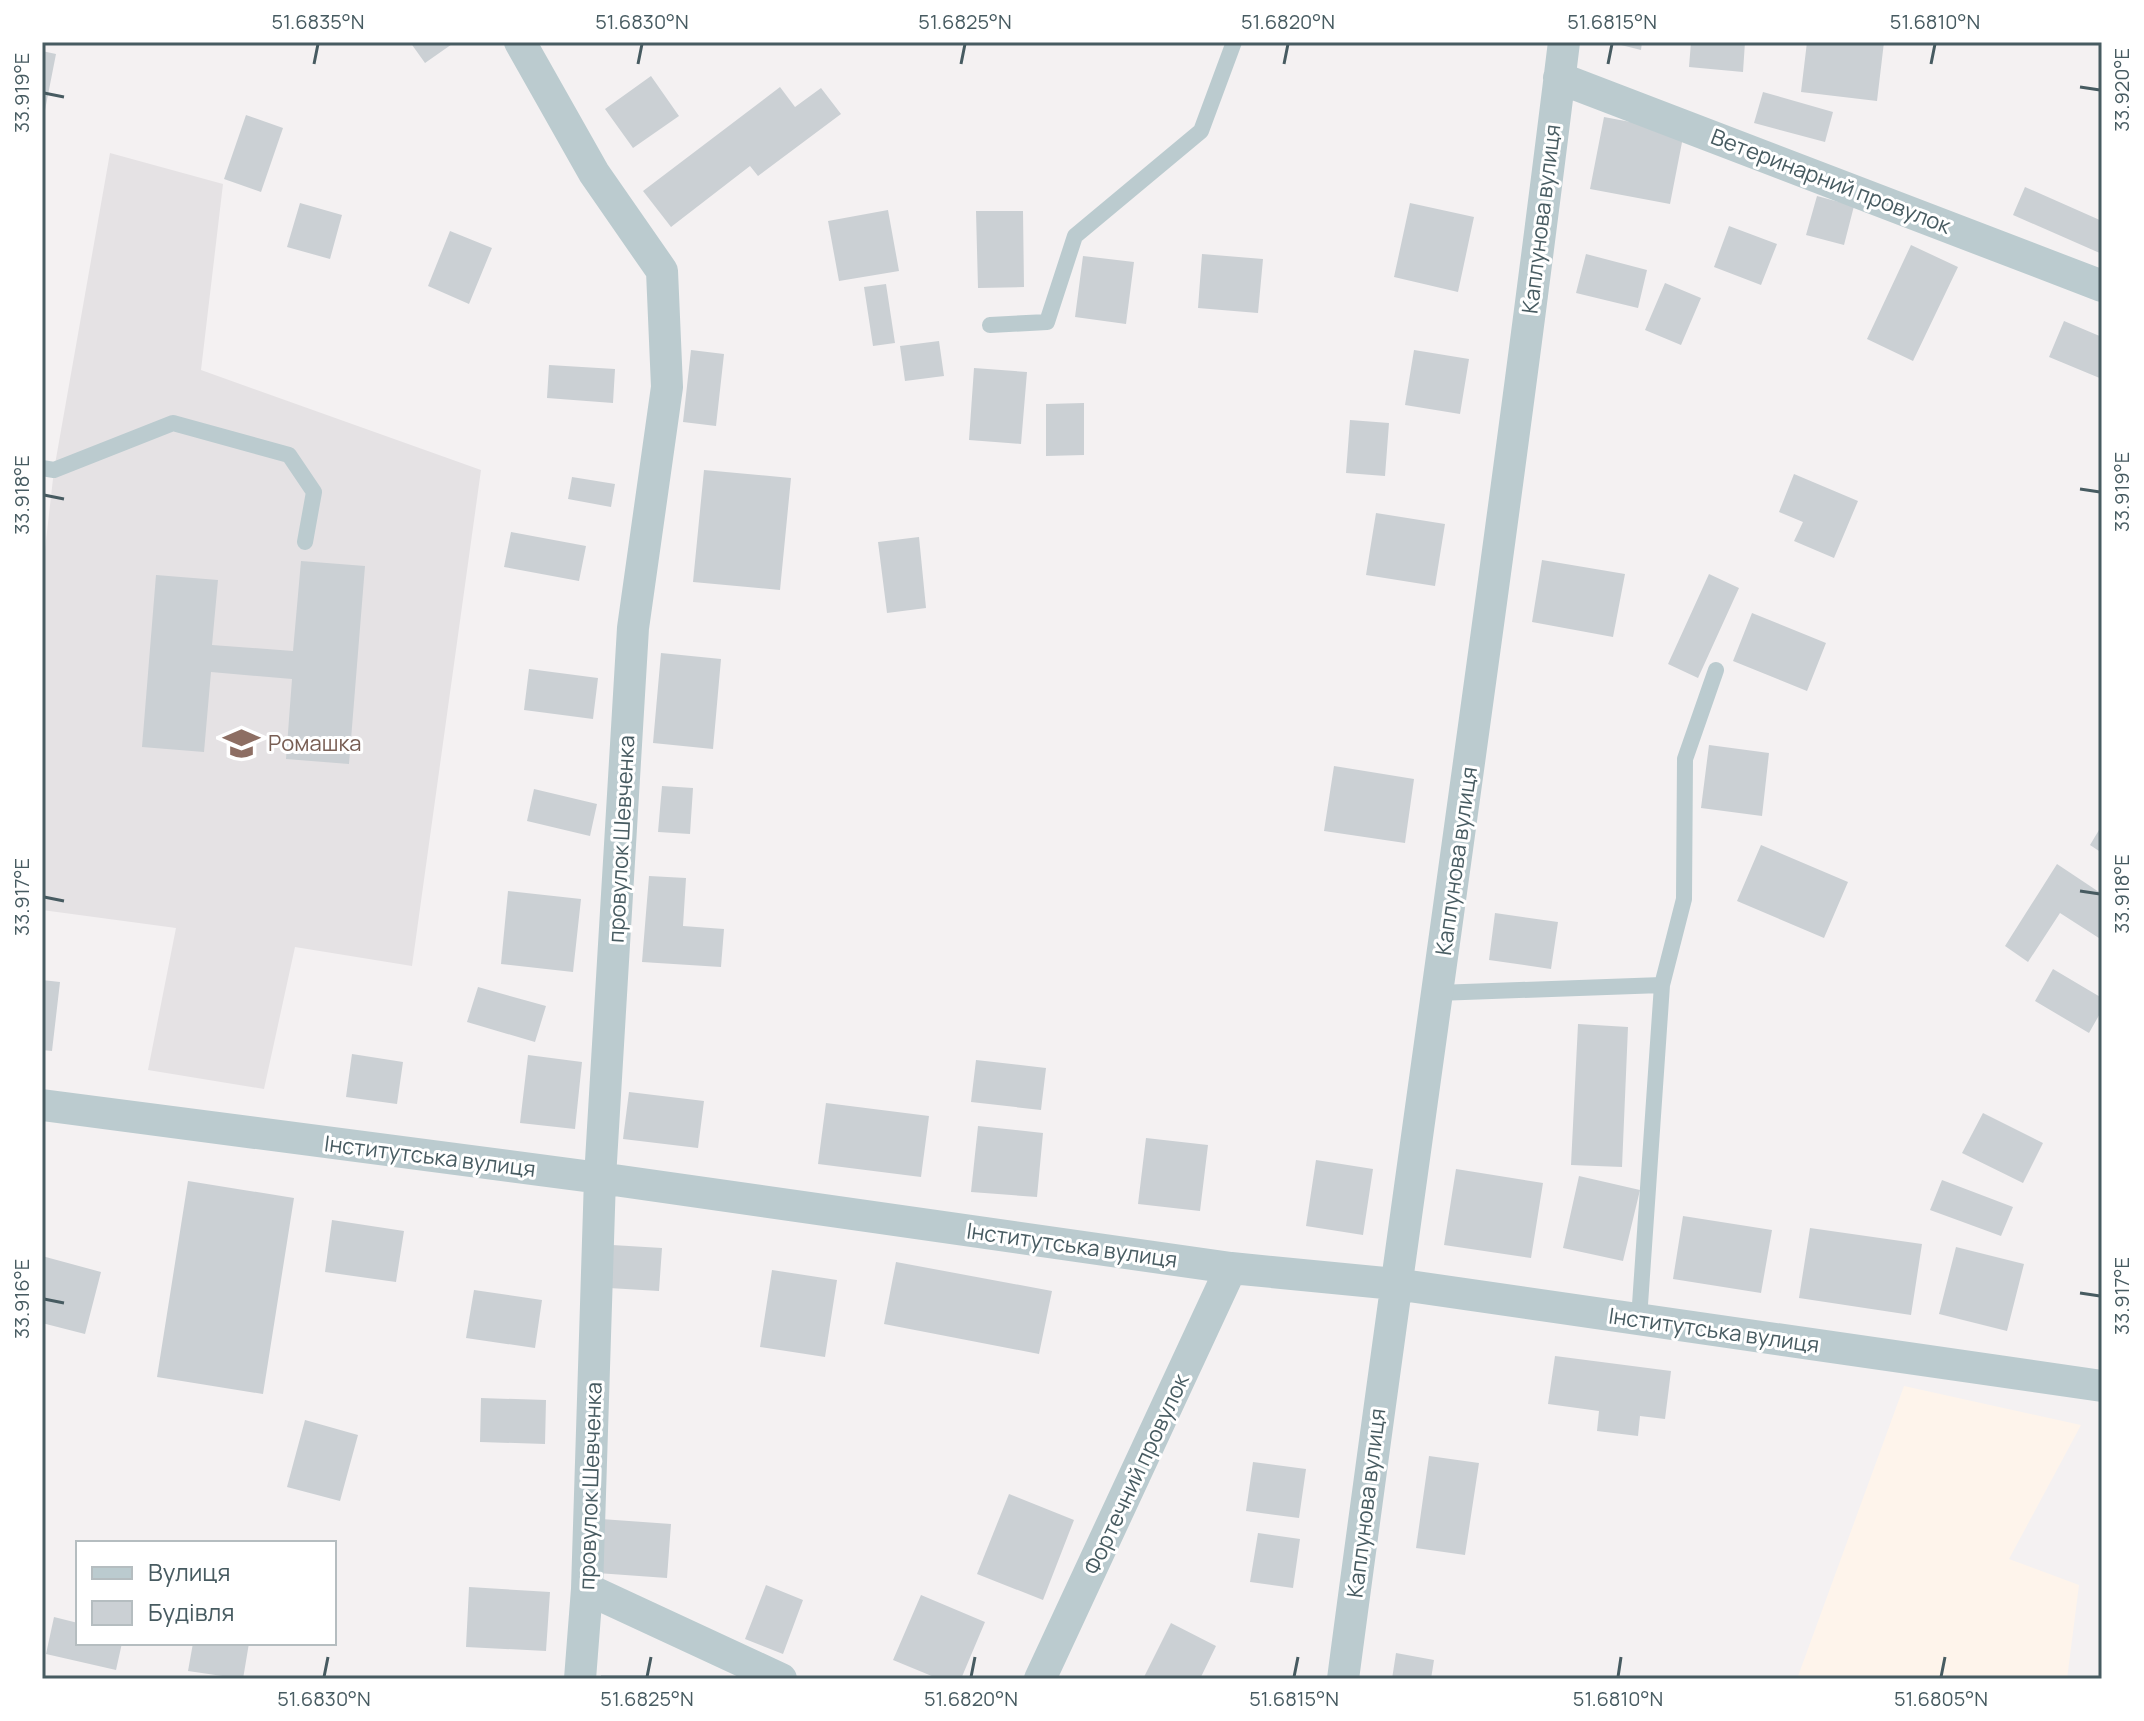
<svg xmlns="http://www.w3.org/2000/svg" width="2144" height="1721" font-family="Manrope,sans-serif">
<style>
.commercial{fill:#fef4eb}
.education{fill:#e5e2e4}
.building{fill:#cbd0d4}
.lines{fill:none;stroke-linecap:round;stroke-linejoin:round}
.lane{stroke:#bbcbcf;stroke-width:16}
.street{stroke:#bbcbcf;stroke-width:32}
.ticks{fill:none;stroke:#475b61;stroke-width:3}
.labels{text-anchor:middle;stroke-width:6;stroke-linejoin:round;paint-order:stroke}
.street-label{font-size:22px;fill:#475b61;stroke:#fff}
.education-label{font-size:22px;fill:#785e54;stroke:#fff;text-anchor:start}
.neatline{fill:none;stroke:#475b61;stroke-width:3}
.ticks-label{font-size:20px;text-anchor:middle;fill:#475b61}
</style>
<rect width="100%" height="100%" fill="#f4f1f2"/>
<!-- commercial -->
<path class="commercial" d="M1904,1386L2081,1425L2009,1559L2079,1585L2067,1679H1797Z"/>
<!-- education -->
<path class="education" d="M110,153L223,184L201,370L481,470L412,966L295,947L264,1089L148,1070L176,928L42,910V576L54,470Z"/>
<!-- building -->
<path class="building" d="M410,42H455L425,63Z
M1609,42H1642L1641,50Z
M1691,42H1745L1743,72L1689,67Z
M1807,42H1884L1877,101L1801,92Z
M42,51L56,54L45,110L42,109Z
M651,76L679,116L633,148L605,109Z
M780,87L795,107L821,88L841,114L758,176L750,166L671,227L643,191Z
M1763,92L1833,112L1825,142L1754,123Z
M246,115L283,128L261,192L224,179Z
M1604,117L1684,132L1670,204L1590,189Z
M2025,187L2102,221V254L2013,215Z
M1817,196L1854,206L1844,245L1806,235Z
M300,203L342,215L330,259L287,247Z
M1410,203L1474,217L1458,292L1394,277Z
M888,210L899,271L839,281L828,221Z
M976,211H1023L1024,287L978,288Z
M1729,226L1777,244L1761,285L1714,267Z
M450,231L492,248L469,304L428,286Z
M1911,245L1958,267L1913,361L1867,339Z
M1202,254L1263,259L1258,313L1198,308Z
M1586,254L1647,270L1638,308L1576,293Z
M1083,256L1134,262L1126,324L1075,317Z
M1665,283L1701,298L1681,345L1645,330Z
M886,284L895,343L873,346L864,287Z
M2064,321L2102,337V379L2049,357Z
M939,341L944,376L905,381L900,346Z
M691,350L724,354L716,426L683,422Z
M1414,350L1469,359L1460,414L1405,405Z
M549,365L615,369L613,403L547,398Z
M974,368L1027,372L1021,444L969,440Z
M1084,403V455L1046,456V404Z
M1350,420L1389,423L1385,476L1346,473Z
M704,470L791,478L780,590L693,582Z
M1794,474L1858,501L1834,558L1794,541L1803,522L1779,512Z
M572,477L615,484L611,507L568,499Z
M1376,513L1445,524L1435,586L1366,575Z
M511,532L586,546L579,581L504,567Z
M919,537L926,608L887,613L878,542Z
M1542,560L1625,574L1613,637L1532,622Z
M301,561L365,566L349,764L286,759L292,679L211,672L204,752L142,747L156,575L218,580L212,645L293,651Z
M1709,574L1739,588L1698,678L1668,664Z
M1752,613L1826,643L1807,691L1733,661Z
M661,653L721,659L713,749L653,743Z
M529,669L598,678L593,719L524,710Z
M1709,745L1769,753L1762,816L1701,808Z
M1334,766L1414,779L1405,843L1324,831Z
M662,786L693,788L690,834L658,832Z
M534,789L597,804L590,836L527,821Z
M2102,825V853L2090,845Z
M1761,845L1848,882L1824,938L1737,901Z
M2057,864L2102,894V940L2060,913L2028,962L2005,946Z
M649,876L686,878L683,926L724,929L721,967L642,962Z
M508,891L581,899L573,972L501,964Z
M1495,913L1558,922L1551,969L1489,960Z
M2053,969L2102,998V1010L2089,1033L2035,1001Z
M42,980L60,982L52,1051L42,1050Z
M478,987L546,1006L535,1042L467,1022Z
M1578,1024L1628,1027L1622,1167L1571,1165Z
M352,1054L403,1062L397,1104L346,1097Z
M528,1055L582,1062L575,1129L520,1123Z
M976,1060L1046,1068L1041,1110L971,1102Z
M629,1092L704,1101L698,1148L623,1139Z
M826,1103L929,1116L921,1177L818,1164Z
M1983,1113L2043,1143L2023,1183L1962,1153Z
M978,1126L1043,1133L1037,1197L971,1192Z
M1146,1138L1208,1145L1200,1211L1138,1204Z
M1316,1160L1373,1169L1363,1235L1306,1226Z
M1456,1169L1543,1183L1531,1258L1444,1245Z
M1579,1176L1640,1190L1623,1261L1563,1248Z
M1942,1180L2013,1207L2001,1236L1930,1210Z
M188,1181L294,1198L263,1394L157,1377Z
M1683,1216L1772,1230L1761,1293L1673,1279Z
M332,1220L404,1231L396,1282L325,1272Z
M1810,1228L1922,1244L1911,1315L1799,1298Z
M612,1245L662,1248L659,1291L609,1288Z
M1956,1247L2024,1264L2007,1331L1939,1314Z
M42,1256L101,1272L85,1334L42,1323Z
M896,1262L1052,1291L1039,1354L884,1324Z
M772,1270L837,1280L825,1357L760,1347Z
M474,1290L542,1300L535,1348L466,1338Z
M1555,1356L1671,1371L1665,1419L1640,1416L1638,1436L1597,1431L1599,1411L1548,1404Z
M481,1398L546,1400L545,1444L480,1442Z
M305,1420L358,1435L340,1501L287,1487Z
M1429,1456L1479,1463L1465,1555L1416,1548Z
M1253,1462L1306,1469L1299,1518L1246,1511Z
M1009,1494L1074,1520L1043,1600L977,1574Z
M601,1519L671,1524L667,1578L597,1573Z
M1258,1533L1300,1539L1293,1588L1250,1582Z
M766,1585L803,1600L783,1654L745,1639Z
M469,1587L550,1592L546,1651L466,1647Z
M921,1595L985,1622L961,1679H939L893,1660Z
M54,1617L78,1623V1643H122L116,1670L46,1654Z
M1171,1623L1216,1646L1200,1679H1143Z
M193,1643H249L243,1679L188,1671Z
M1396,1653L1434,1660L1431,1679H1392Z
M601,1675H646V1679H601Z"/>
<g class="lines">
<!-- lane -->
<path class="lane" d="M990,325L1047,322L1075,236L1201,131L1234,42
M42,468L54,470L173,423L289,455L314,492L305,542
M1662,985L1684,899L1685,759L1716,670
M1437,993L1662,985L1639,1319"/>
<!-- street -->
<path class="street" d="M520,42L594,173L662,271L667,387L633,628L600,1178L587,1589L580,1679
M1559,78L2102,286
M42,1105L600,1178L1231,1268L1395,1284L2102,1386
M587,1589L781,1679
M1040,1679L1231,1268
M1343,1679C1415,1133 1497,589 1564,42"/>
</g>
<!-- ticks -->
<path class="ticks" d="M314,64L318,44M638,64L642,44M961,64L965,44M1284,64L1288,44M1608,64L1612,44M1931,64L1935,44M2080,87L2100,90M44,93L64,97M2080,489L2100,492M44,495L64,499M2080,891L2100,894M44,897L64,901M2080,1293L2100,1296M44,1299L64,1303M324,1677L328,1657M647,1677L651,1657M971,1677L975,1657M1294,1677L1298,1657M1618,1677L1621,1657M1941,1677L1945,1657"/>
<!-- icons -->
<defs>
<symbol id="school-bare" viewBox="-9 -9 18 18"><path d="M0-5L7-2L0 1L-7-2ZM-4 1L0 2.5L4 1V4Q0 6-4 4Z" fill="#8d6e63" stroke="#fff" stroke-width="2.5" paint-order="stroke"/></symbol>
</defs>
<g fill-rule="evenodd">
<use href="#school-bare" x="216" y="718" width="51" height="51"/>
</g>
<g class="labels">
<!-- street labels -->
<g class="street-label">
<text transform="translate(1831 181) rotate(21)" y="8">Ветеринарний провулок</text>
<text transform="translate(1541 219) rotate(-83)" y="8">Каплунова вулиця</text>
<text transform="translate(621 839) rotate(-87)" y="8">провулок Шевченка</text>
<text transform="translate(1456 861) rotate(-82)" y="8">Каплунова вулиця</text>
<text transform="translate(430 1156) rotate(7)" y="8">Інститутська вулиця</text>
<text transform="translate(1072 1245) rotate(8)" y="8">Інститутська вулиця</text>
<text transform="translate(1714 1330) rotate(8)" y="8">Інститутська вулиця</text>
<text transform="translate(1136 1474) rotate(-65)" y="8">Фортечний провулок</text>
<text transform="translate(590 1486) rotate(-88)" y="8">провулок Шевченка</text>
<text transform="translate(1366 1503) rotate(-83)" y="8">Каплунова вулиця</text>
</g>
<!-- education labels -->
<g class="education-label">
<text x="268" y="751">Ромашка</text>
</g>
</g>
<!-- border -->
<rect width="2144" height="1721" fill="none" stroke="#ffffff" stroke-width="88"/>
<!-- legend -->
<rect x="76" y="1541" width="260" height="104" fill="#ffffff" stroke="#b5bdc0" stroke-width="2"/>
<rect x="92" y="1567" width="40" height="12" fill="#bbcbcf" stroke="#b5bdc0" stroke-width="2"/>
<text x="148" y="1581" font-size="24" fill="#475b61">Вулиця</text>
<rect x="92" y="1601" width="40" height="24" fill="#cbd0d4" stroke="#b5bdc0" stroke-width="2"/>
<text x="148" y="1621" font-size="24" fill="#475b61">Будівля</text>
<rect x="44" y="44" width="2056" height="1633" class="neatline"/>
<g class="ticks-label">
<text x="318" y="29">51.6835°N</text>
<text x="642" y="29">51.6830°N</text>
<text x="965" y="29">51.6825°N</text>
<text x="1288" y="29">51.6820°N</text>
<text x="1612" y="29">51.6815°N</text>
<text x="1935" y="29">51.6810°N</text>
<text transform="translate(2122 90) rotate(-90)" y="7">33.920°E</text>
<text transform="translate(22 93) rotate(-90)" y="7">33.919°E</text>
<text transform="translate(2122 492) rotate(-90)" y="7">33.919°E</text>
<text transform="translate(22 495) rotate(-90)" y="7">33.918°E</text>
<text transform="translate(2122 894) rotate(-90)" y="7">33.918°E</text>
<text transform="translate(22 897) rotate(-90)" y="7">33.917°E</text>
<text transform="translate(2122 1296) rotate(-90)" y="7">33.917°E</text>
<text transform="translate(22 1299) rotate(-90)" y="7">33.916°E</text>
<text x="324" y="1706">51.6830°N</text>
<text x="647" y="1706">51.6825°N</text>
<text x="971" y="1706">51.6820°N</text>
<text x="1294" y="1706">51.6815°N</text>
<text x="1618" y="1706">51.6810°N</text>
<text x="1941" y="1706">51.6805°N</text>
</g>
</svg>
